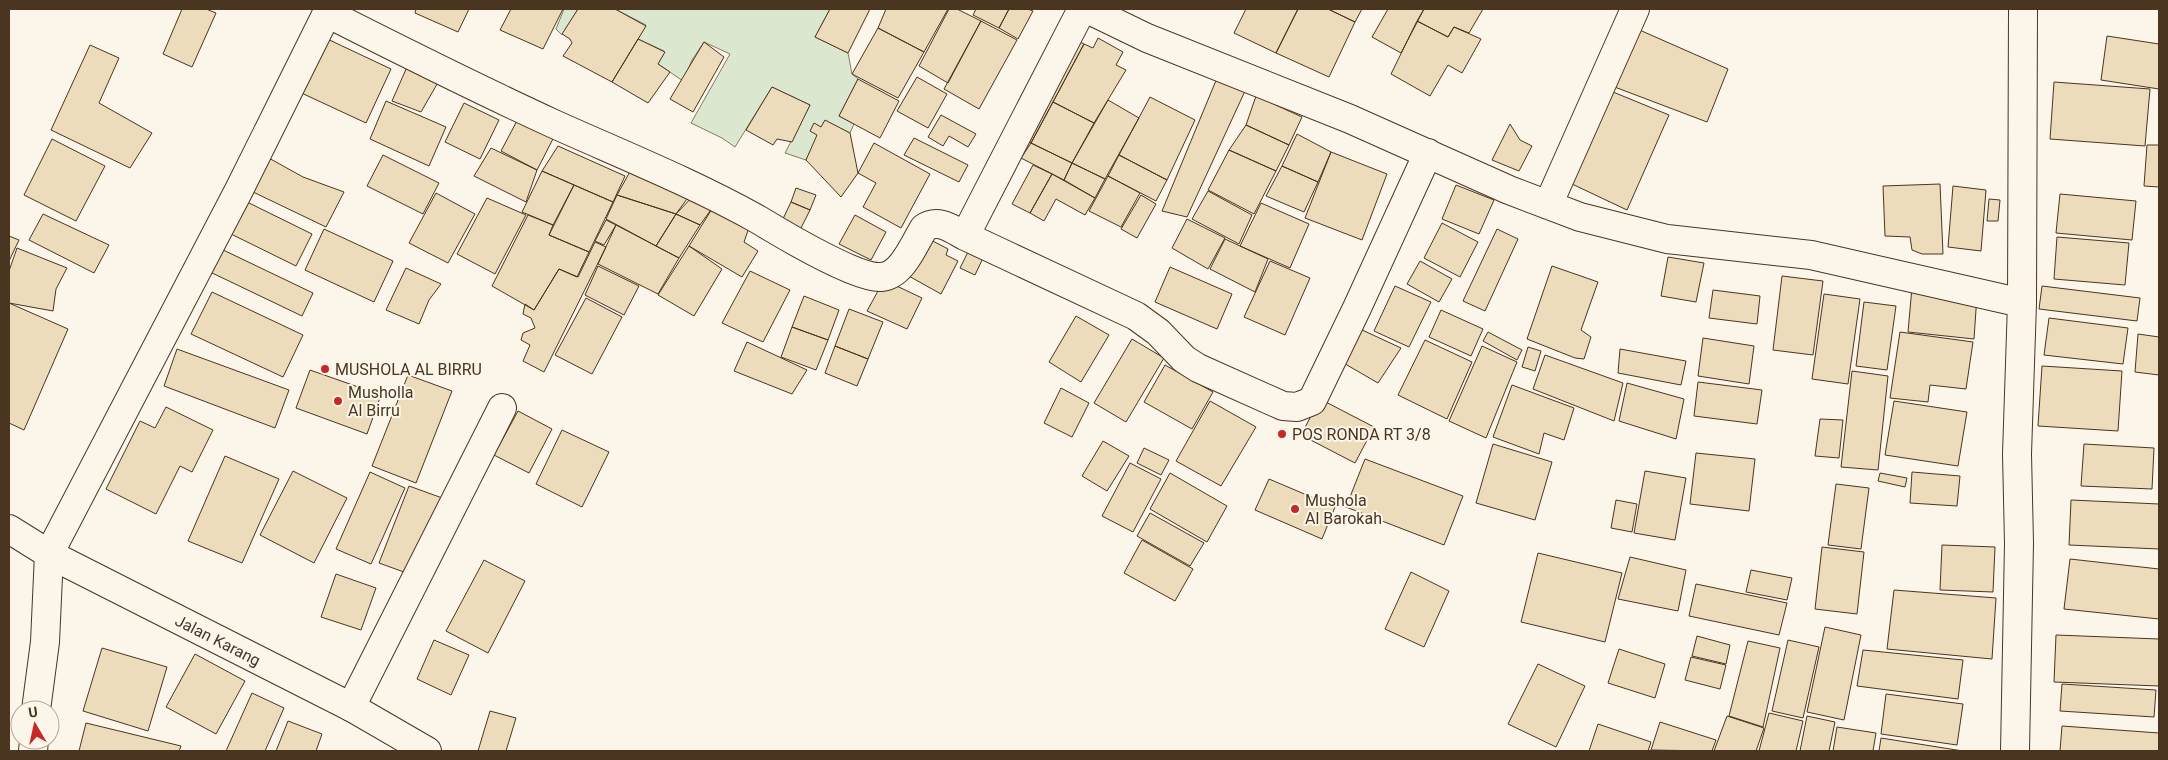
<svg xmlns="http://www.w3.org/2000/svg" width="2168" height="760" font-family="Roboto,sans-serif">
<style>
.green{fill:#dce7d0;stroke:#887966}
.building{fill:#ecdcbc;stroke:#4a3520}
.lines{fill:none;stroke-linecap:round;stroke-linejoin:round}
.minor-casing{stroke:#4a3520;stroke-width:30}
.secondary-casing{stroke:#4a3520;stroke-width:30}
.minor{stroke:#fbf6e9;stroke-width:28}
.secondary{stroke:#fbf6e9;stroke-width:28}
.poi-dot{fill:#c62828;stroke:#fbf6e9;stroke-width:2}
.labels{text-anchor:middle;stroke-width:4;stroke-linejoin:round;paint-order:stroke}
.poi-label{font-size:16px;fill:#4a3520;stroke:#fbf6e9;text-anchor:start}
.street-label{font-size:16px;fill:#4a3520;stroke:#fbf6e9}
</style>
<rect width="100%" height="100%" fill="#fbf6e9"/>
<!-- green -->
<path class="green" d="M564,9H578L562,35L556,29Z
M615,9H830L815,37L848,53L852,74L858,79L839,116L854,124L850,133L825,121L806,160L785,153L810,105L772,87L735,147L722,138L691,123L730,54L704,42L692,60L683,81L658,64L664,51L638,39L646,25Z"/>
<!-- building -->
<path class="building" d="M182,9H206L216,13L192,67L163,54Z
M416,9H469L458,32L415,13Z
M511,9H563L543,49L500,30Z
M578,9H615L646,26L612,82L563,56L572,43L570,39L562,34Z
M830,9H870L848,53L815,37Z
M886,9H948L924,52L878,28Z
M949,9H957L981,21L948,83L919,66Z
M976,9H1009L999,28L973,15Z
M1009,9H1028L1033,11L1018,39L999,28Z
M1246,9H1298L1276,53L1234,33Z
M1298,9H1328L1355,22L1329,77L1276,53Z
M1328,9H1362L1355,22Z
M1388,9H1424L1401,53L1372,37Z
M1424,9H1483L1469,33L1454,27L1448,37L1417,21Z
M981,21L1017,40L979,109L944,89Z
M1417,21L1448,37L1454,27L1481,39L1462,73L1448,65L1430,96L1391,74Z
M878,28L924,52L898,98L852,74Z
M1635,28L1728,69L1707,122L1612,86Z
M321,36L391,69L366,123L295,90Z
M2107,36L2159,44V89L2101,80Z
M1072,38L1084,44L1031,143L1022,139Z
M1098,38L1123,52L1116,65L1126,70L1094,123L1053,102L1084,44L1093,48Z
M638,39L665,52L658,64L670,72L648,103L612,82Z
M704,42L724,57L693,112L670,99Z
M90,45L119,58L99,103L152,133L130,168L51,130Z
M407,67L440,79L421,112L392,101Z
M917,77L947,94L928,128L897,111Z
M1217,78L1245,91L1187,217L1162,211Z
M858,79L899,101L880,138L839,116Z
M2054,82L2150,89L2145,146L2050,139Z
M772,87L810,105L792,142L777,139L773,145L746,130Z
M1613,92L1669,115L1627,210L1572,184Z
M1256,96L1302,117L1289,145L1246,125Z
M1150,97L1195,120L1167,180L1119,155Z
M1108,100L1139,118L1105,179L1072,163Z
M386,101L446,127L429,166L370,139Z
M1053,102L1094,123L1072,163L1031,143Z
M464,103L499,120L480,159L445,142Z
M941,115L976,134L968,147L949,136L943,146L928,137Z
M519,117L555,135L537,170L501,151Z
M825,120L850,133L858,173L841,197L806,160L817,135L810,131L814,123L821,127Z
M1510,124L1520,140L1532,146L1519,171L1492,160Z
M1246,125L1289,145L1276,171L1229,150Z
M1297,134L1331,152L1318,182L1282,166Z
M914,138L968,165L959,182L904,155Z
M52,139L105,166L76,221L24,195Z
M874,143L930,174L901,228L863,207L876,183L858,173Z
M1031,143L1072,163L1064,180L1021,158Z
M2147,145H2159V187L2144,186Z
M558,146L625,176L613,202L542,171Z
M491,148L537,170L526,202L474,176Z
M1229,150L1276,171L1254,214L1208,190Z
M1331,152L1387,174L1362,240L1305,218Z
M383,155L439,183L423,214L367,186Z
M1119,155L1167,180L1156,201L1108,176Z
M267,157L303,177L344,192L326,227L251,191Z
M1072,163L1105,179L1095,198L1064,180Z
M1033,165L1052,174L1030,213L1012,204Z
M1282,166L1318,182L1304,212L1266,196Z
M632,168L692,192L676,214L617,195Z
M542,171L574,185L553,225L522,212Z
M1052,174L1095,198L1085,215L1056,199L1044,221L1030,213Z
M1108,176L1140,193L1121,227L1089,211Z
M1940,184L1943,254H1922L1912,250L1910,237L1885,236L1883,186Z
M574,185L613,202L589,252L549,235Z
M1456,185L1494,200L1479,234L1442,219Z
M1953,186L1986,190L1981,251L1948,247Z
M796,188L816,195L810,210L791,202Z
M1208,191L1252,215L1239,244L1192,219Z
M436,193L475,214L448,263L409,243Z
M696,193L715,204L700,225L676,214Z
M2060,194L2136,201L2132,240L2056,233Z
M617,195L676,214L656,246L606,219Z
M1141,195L1156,204L1137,238L1121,229Z
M487,198L526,215L495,274L457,254Z
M1989,199L2000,200L1998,221H1987Z
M247,202L312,234L296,266L231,234Z
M791,202L810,210L799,232L781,223Z
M1261,203L1309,224L1290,268L1240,246Z
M715,204L751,222L744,242L758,251L742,277L689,246Z
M43,214L109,245L94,273L29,240Z
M676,214L700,225L679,258L656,246Z
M528,215L553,225L549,235L589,252L577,277L559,269L534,310L492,286Z
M855,215L886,232L871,260L839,244Z
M1187,219L1225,238L1208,269L1172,248Z
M606,220L616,225L604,245L595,241Z
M1442,223L1478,242L1460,277L1424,258Z
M616,225L679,258L658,294L598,264Z
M324,229L393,261L374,302L305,270Z
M1497,229L1518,239L1485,311L1463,301Z
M9,236L19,240L9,261Z
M2057,237L2129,243L2125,285L2054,279Z
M927,238L948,249L946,255L958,261L941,294L907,275Z
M1225,239L1268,259L1255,292L1210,269Z
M595,242L606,247L544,372L523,361L530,345L521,340L523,333L535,328L531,318L523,314L525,304L534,310L559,269L578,277Z
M689,246L722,269L694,316L658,295Z
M17,248L67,268L56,289L53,311L9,303V271Z
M219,248L313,293L302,316L208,271Z
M969,250L984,256L975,275L960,268Z
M1668,257L1704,263L1696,302L1661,296Z
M1270,261L1310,278L1285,335L1244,317Z
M1420,261L1452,279L1439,302L1407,284Z
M598,266L639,286L624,315L585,295Z
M1552,266L1598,282L1581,330L1591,337L1584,359L1575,358L1527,339Z
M1170,267L1232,294L1217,329L1155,302Z
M406,268L441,284L429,300L419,324L386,310Z
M750,271L790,290L763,342L722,323Z
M1782,276L1823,281L1813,355L1773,350Z
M884,280L922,298L907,329L867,311Z
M1395,286L1431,302L1409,347L1374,331Z
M2042,286L2140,298L2137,321L2039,309Z
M1912,287L1977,295L1974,339L1908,332Z
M1713,290L1760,296L1757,324L1709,318Z
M212,292L303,335L283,377L191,334Z
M1824,294L1860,299L1848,384L1812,379Z
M804,296L839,310L828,340L792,327Z
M586,298L622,317L592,374L555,355Z
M1864,302L1896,306L1887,370L1856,366Z
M9,303L68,329L24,430L9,423Z
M849,309L883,322L868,359L835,346Z
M1441,310L1483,329L1471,356L1429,337Z
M1076,316L1109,335L1081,382L1049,362Z
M2049,318L2128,328L2123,364L2044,355Z
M792,327L828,340L816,370L781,357Z
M1360,329L1401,348L1378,383L1340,361Z
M1488,332L1522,350L1517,360L1483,341Z
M1900,332L1973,342L1966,389L1930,385L1928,402L1890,398Z
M2138,334L2159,337V375L2135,372Z
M1703,338L1754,346L1749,384L1698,376Z
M1132,339L1164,358L1126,422L1094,403Z
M1425,340L1472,362L1447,419L1398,395Z
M747,342L807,370L792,394L734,371Z
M835,346L868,359L857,386L825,373Z
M1482,346L1517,362L1486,438L1449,421Z
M1528,347L1541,351L1535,371L1522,367Z
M177,349L289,390L275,428L164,386Z
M1620,349L1686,361L1681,385L1618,373Z
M1545,355L1623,383L1614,421L1533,389Z
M1165,365L1213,392L1192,429L1144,402Z
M2042,366L2122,371L2118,431L2038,426Z
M310,370L381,395L367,434L296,408Z
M1852,371L1888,376L1878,470L1841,467Z
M408,375L452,391L416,483L372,466Z
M1698,382L1762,390L1757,424L1694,416Z
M1627,383L1684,399L1676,439L1619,421Z
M1512,385L1574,408L1564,440L1544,433L1539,454L1493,437Z
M1061,388L1089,403L1072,437L1044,423Z
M1320,399L1374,427L1355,463L1301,435Z
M1210,401L1256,427L1221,486L1176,461Z
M1894,401L1967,412L1958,466L1885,455Z
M166,407L213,430L192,472L180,466L156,514L106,489L140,421L155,428Z
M518,411L552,429L529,473L494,455Z
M1820,419L1843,420L1839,458L1815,456Z
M562,430L609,452L582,507L536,484Z
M1103,441L1129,456L1107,491L1082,476Z
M1493,444L1552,462L1535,520L1476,503Z
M2084,444L2154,448L2152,489L2081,486Z
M1144,448L1169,460L1161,475L1137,463Z
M1696,453L1755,459L1749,511L1690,504Z
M225,456L279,479L242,563L188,541Z
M1365,459L1463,496L1444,545L1346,507Z
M1130,463L1161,479L1133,532L1102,516Z
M293,471L347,498L314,563L260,535Z
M1645,471L1686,478L1675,540L1634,533Z
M370,472L405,488L371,564L336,549Z
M1912,472L1960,476L1957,506L1910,503Z
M1170,473L1227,506L1207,542L1150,509Z
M1880,473L1907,478L1905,487L1878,481Z
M1269,479L1335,507L1322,539L1255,510Z
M1836,484L1869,488L1861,549L1828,545Z
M409,486L445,499L415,576L379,563Z
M1616,500L1637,504L1632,532L1611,528Z
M2071,500L2159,504V549L2069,545Z
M1150,513L1204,543L1190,566L1137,536Z
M1142,540L1193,569L1175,601L1124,573Z
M1942,545L1995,547L1993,592L1940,590Z
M1822,547L1864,552L1857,614L1815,609Z
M1538,553L1622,573L1605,642L1521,622Z
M1630,557L1686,570L1678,611L1618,599Z
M2070,559L2159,569V619L2064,609Z
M484,560L525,581L488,653L446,631Z
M1751,570L1792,578L1787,600L1746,592Z
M1411,572L1449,591L1424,647L1385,629Z
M336,574L376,588L361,630L321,617Z
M1696,584L1787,603L1779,635L1689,616Z
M1894,590L1996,598L1992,659L1887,649Z
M1825,627L1861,635L1844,720L1807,712Z
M2056,635L2159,639V686L2054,682Z
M1697,636L1730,645L1726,664L1692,656Z
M434,640L469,655L451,695L417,679Z
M1788,640L1819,647L1803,718L1772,711Z
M1748,641L1780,648L1763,727L1729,716Z
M102,648L167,667L148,731L83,711Z
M1619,649L1665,664L1655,698L1608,683Z
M1863,650L1963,660L1958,699L1857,686Z
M195,654L245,681L216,734L166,707Z
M1691,657L1726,665L1720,689L1685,680Z
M1538,664L1585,686L1556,747L1508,724Z
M2062,684L2156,690L2154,717L2060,711Z
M252,693L284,708L265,751H226Z
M1886,694L1963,704L1957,745L1881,734Z
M490,711L516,718L506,751H478Z
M1769,713L1803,721L1796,751H1759Z
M1727,716L1764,728L1756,751H1714Z
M1807,716L1835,722L1829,751H1800Z
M288,721L322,734L316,751H276Z
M1660,722L1716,740L1712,751L1651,750Z
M86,723L181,746L179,751H79Z
M1598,724L1651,742L1648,751H1589Z
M2062,726L2159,733V751H2060Z
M1837,727L1876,733L1873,751H1833Z
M1881,738L1963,751H1879Z"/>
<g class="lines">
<defs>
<path id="minor" d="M1082,9L965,236L1136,316L1158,332L1184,359L1198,368L1283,406L1297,407L1312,401L1357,308L1428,153
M1087,9L1147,38L1350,119L1509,190L1580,217L1667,239L1811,255L2022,303
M327,13C402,51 478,89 554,124C623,155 693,183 759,220C782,234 857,279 881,277C902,276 914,244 924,228C938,218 952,229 965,236
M1548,205L1635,9
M351,707L502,408
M36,710L45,642L49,554L239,190L329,9
M33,751L34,740
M2015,751L2019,543L2017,454L2022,303L2023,9"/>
<path id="secondary" d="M9,529L49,554L351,707L427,751"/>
</defs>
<!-- minor casing -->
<use href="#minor" class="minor-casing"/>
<!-- secondary casing -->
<use href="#secondary" class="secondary-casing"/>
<!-- minor -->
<use href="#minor" class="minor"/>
<!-- secondary -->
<use href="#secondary" class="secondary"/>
</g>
<!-- markers -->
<g class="poi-dot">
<circle cx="325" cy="369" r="5"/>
<circle cx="338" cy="401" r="5"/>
<circle cx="1282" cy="434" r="5"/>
<circle cx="1295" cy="509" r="5"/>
</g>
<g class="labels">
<!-- poi labels -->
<g class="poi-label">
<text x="335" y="375">MUSHOLA AL BIRRU</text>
<text x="348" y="398">Musholla<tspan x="348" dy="18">Al Birru</tspan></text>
<text x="1292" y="440">POS RONDA RT 3/8</text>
<text x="1305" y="506">Mushola<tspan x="1305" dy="18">Al Barokah</tspan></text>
</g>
<!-- street labels -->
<g class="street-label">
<text transform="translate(218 640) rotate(27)" y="6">Jalan Karang</text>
</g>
</g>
<!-- border -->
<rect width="2168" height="760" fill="none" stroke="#4a3520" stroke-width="20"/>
<!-- north arrow -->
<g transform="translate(35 725) rotate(351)"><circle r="24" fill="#fbf6e9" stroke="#b4a999"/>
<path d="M0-4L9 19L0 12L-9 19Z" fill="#c62828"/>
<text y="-8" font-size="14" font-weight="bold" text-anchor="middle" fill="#4a3520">U</text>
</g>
</svg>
